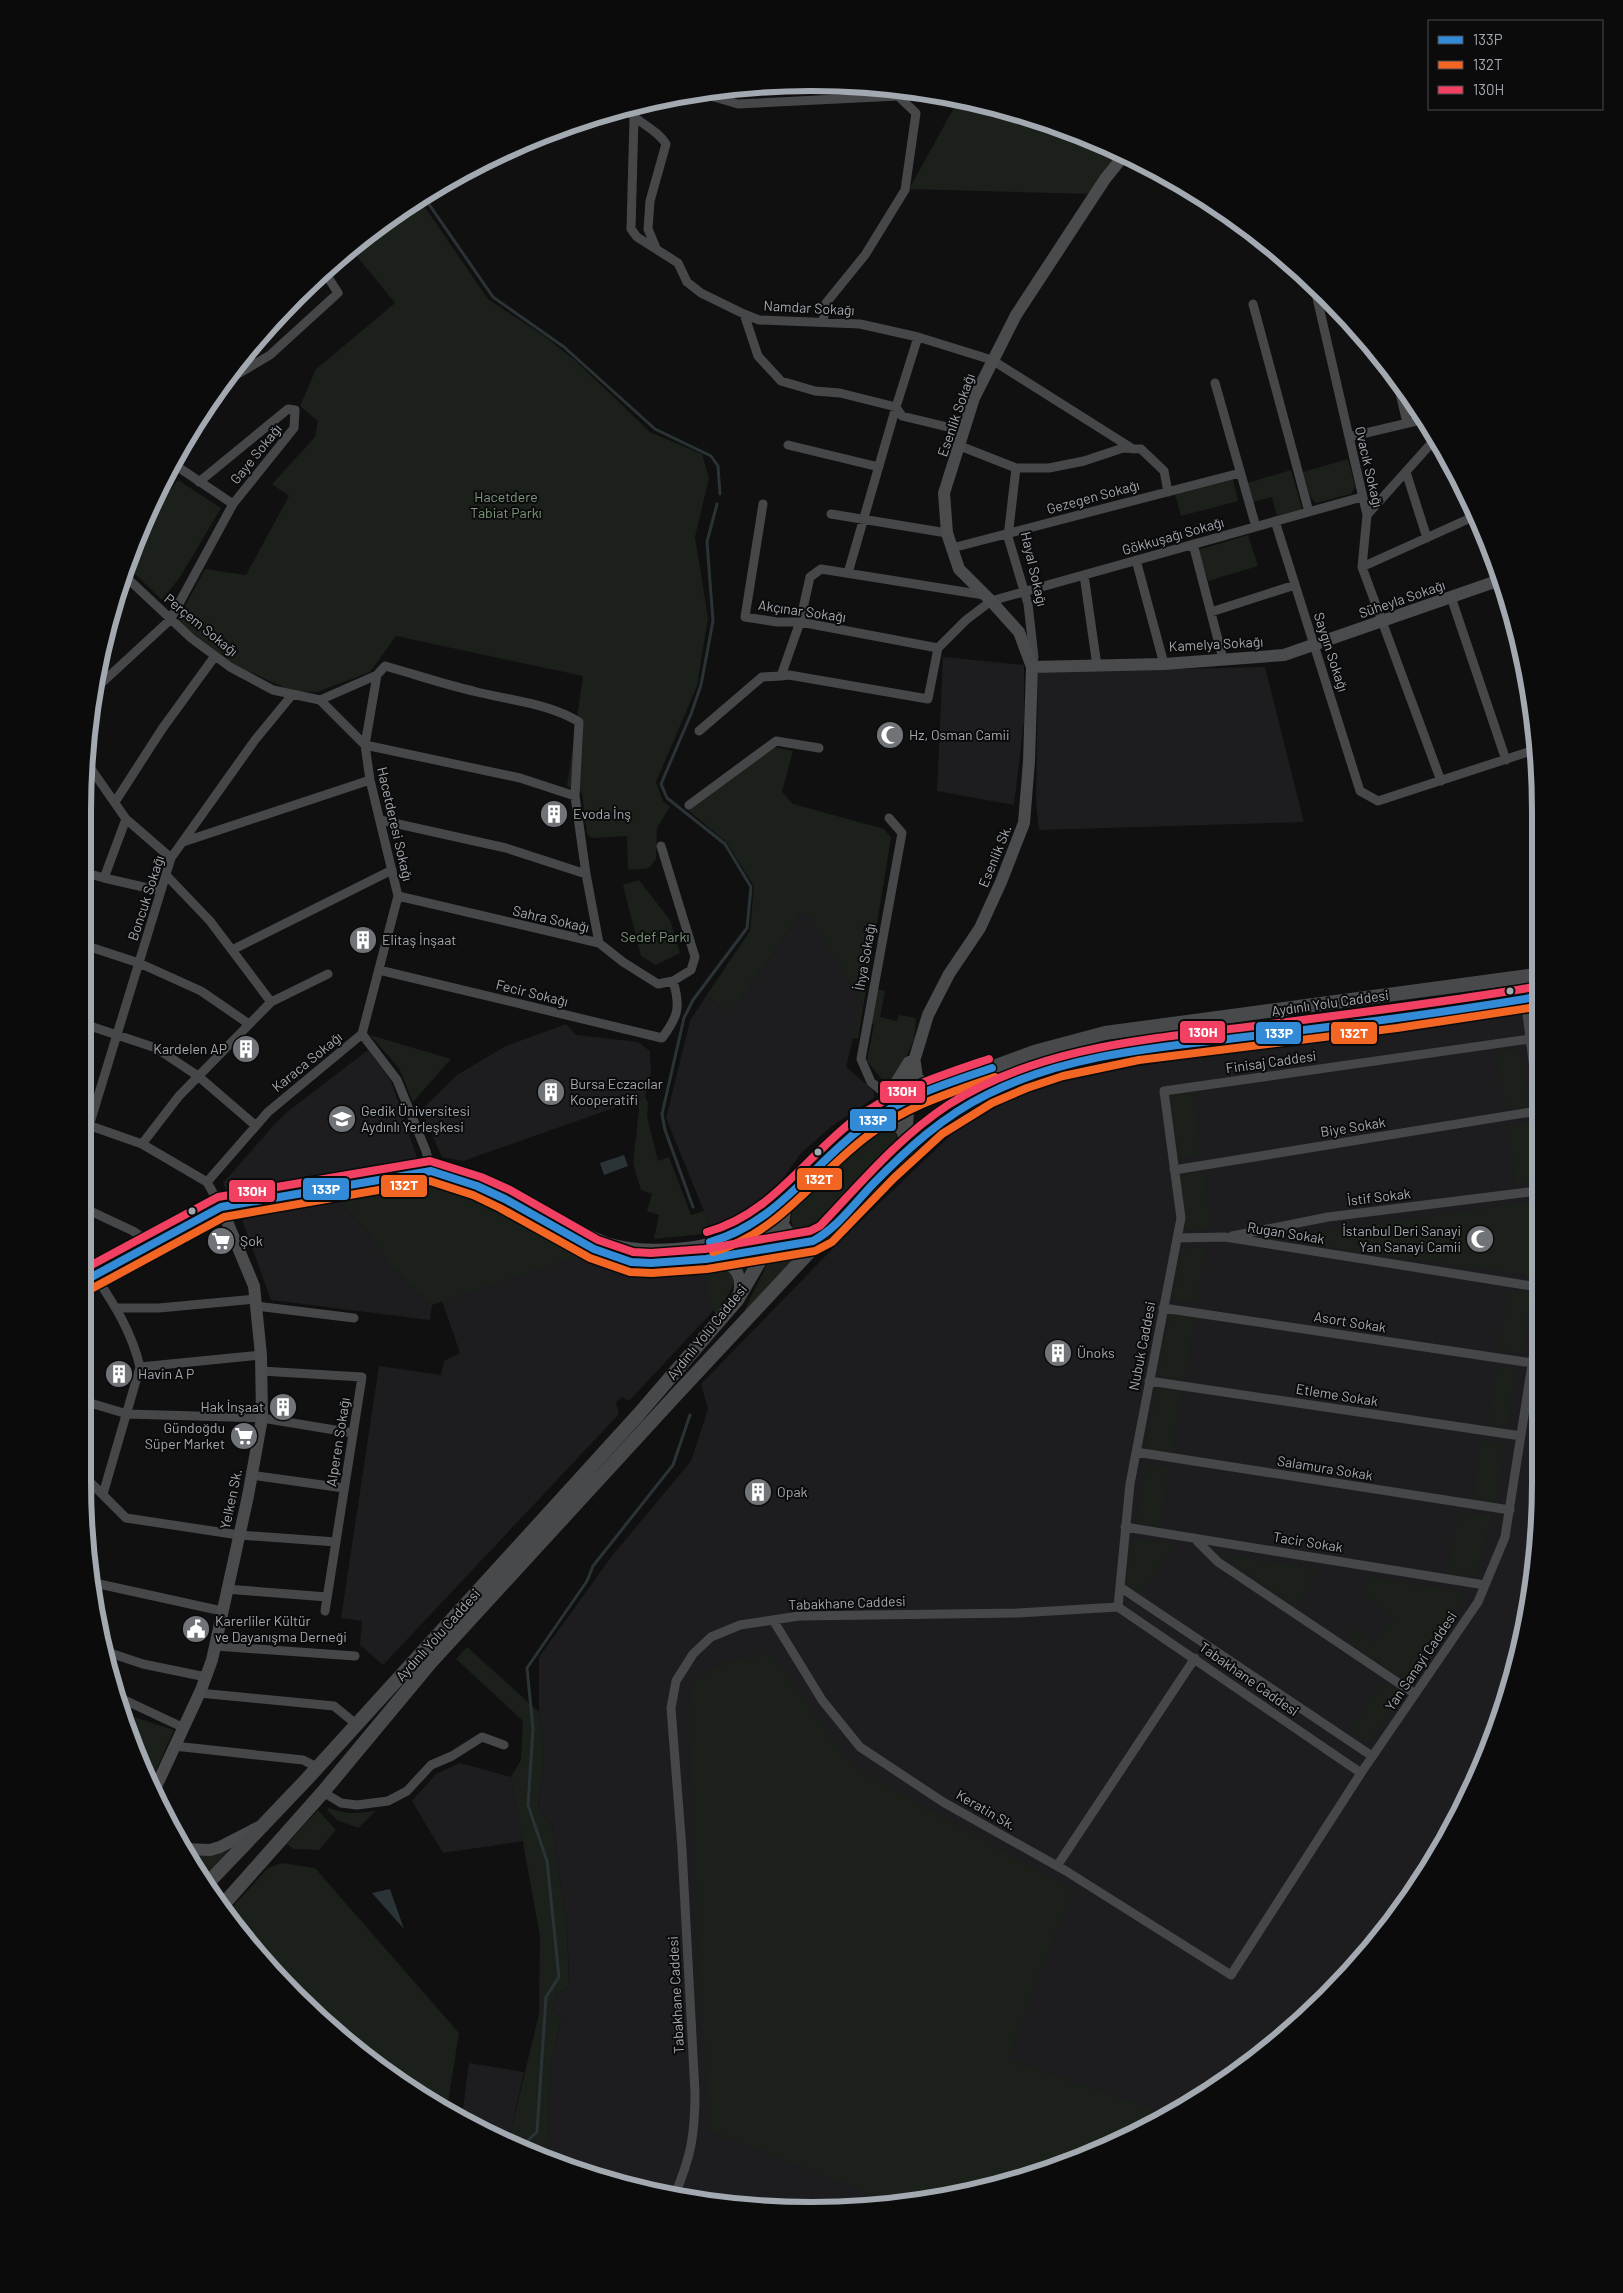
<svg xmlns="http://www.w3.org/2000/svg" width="1623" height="2293" font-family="Barlow,sans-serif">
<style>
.built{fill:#1d1d1f}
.green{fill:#1b201b}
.water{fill:#2a3336}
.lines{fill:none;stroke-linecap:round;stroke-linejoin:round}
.stream{stroke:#2a3336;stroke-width:3}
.street{stroke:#454749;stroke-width:9}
.secondary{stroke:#494b4d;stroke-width:12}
.primary{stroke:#48494b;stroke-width:14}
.bus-1-casing{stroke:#0b0b0c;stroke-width:11}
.bus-2-casing{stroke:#0b0b0c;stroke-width:11}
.bus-3-casing{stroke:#0b0b0c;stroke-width:11}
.bus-1{stroke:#338bd7;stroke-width:8}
.bus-2{stroke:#f26522;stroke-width:8}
.bus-3{stroke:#f24062;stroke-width:8}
.bus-dot{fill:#a3a9b0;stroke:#0b0b0c;stroke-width:2}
.labels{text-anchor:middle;stroke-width:4;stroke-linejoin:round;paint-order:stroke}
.street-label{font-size:14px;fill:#a3a9b0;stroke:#0b0b0c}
.park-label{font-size:14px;fill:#7e997c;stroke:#0b0b0c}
.poi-label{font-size:14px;fill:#a3a9b0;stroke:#0b0b0c;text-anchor:start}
.rim{fill:none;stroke:#a3a9b0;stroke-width:6}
.line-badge{stroke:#0b0b0c;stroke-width:2}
.badge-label{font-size:14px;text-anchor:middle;font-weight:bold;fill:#fff}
</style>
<rect width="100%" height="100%" fill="#101011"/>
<!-- built -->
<path class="built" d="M943,657L1024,665V721L1014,805L937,791Z
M1265,667L1304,822L1039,830L1036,804L1038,672Z
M800,914H808L862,1001L846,1067L872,1089L875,1097L832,1126L801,1153L763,1207L752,1219L731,1228L713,1233L666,1118L690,1021L706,996L731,1013Z
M1536,1008L1539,1529L1516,1670L1465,1804L1390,1925L1292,2029L1216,2088L1134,2135L1000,2186L907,2204H717L623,2186L529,2153L548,2143L549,2073L561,2018L553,2011L556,1994L569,1987V1976L567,1930L552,1826L538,1809L544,1757L539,1712V1657L612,1556L691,1461L708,1409L701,1384L845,1236L953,1133L1012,1098L1078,1075Z
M566,1024L576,1035L638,1042L650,1051L651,1072L645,1097L463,1161L442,1157L421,1110L457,1075L506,1046Z
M368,1050L391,1081L417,1158L227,1192L223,1183L273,1126L286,1113Z
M336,1198L369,1234L389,1264L432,1305L430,1320L271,1300L242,1220Z
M584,1254L642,1275L705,1268L709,1298L713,1311L629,1401L622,1397L616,1402L619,1414L383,1665L360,1645L362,1621L341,1618L379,1366L441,1375L444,1361L460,1353L442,1301Z
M460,1763L511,1777L523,1841L443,1853L412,1801L436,1774Z
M469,2063L524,2072L508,2142L462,2117Z"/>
<!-- green -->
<path class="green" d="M956,100L1000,107L1118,152L1089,194L909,189L956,104Z
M420,200L488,299L544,336L576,361L650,432L702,454L709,478L695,537L708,618L697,686L656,782L663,801L670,807L657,828L656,859L649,868L628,870L627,836L592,838L587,834L582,792L567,786L583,676L396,636L370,672L317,692L292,691L230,663L177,621L205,569L246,575L289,496L272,484L315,437L318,421L300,406L316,369L395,303L351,249Z
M1348,459L1355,487L1351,494L1316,503L1310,496L1303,472Z
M1291,470L1302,509L1277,516L1272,497L1253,502L1247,483Z
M1233,479L1238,501L1181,516L1175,494Z
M178,480L221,508L180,577L162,600L128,567L140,528Z
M1248,535L1258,566L1208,581L1198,550Z
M774,747L793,751L782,792L793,804L884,829L891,838L858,1039L852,1038L862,1001L807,914H800L731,1013L706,996L750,931L754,886L727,843L688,810Z
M639,880L670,920L680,953L656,965L641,956L623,885Z
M876,989L885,991L880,1017L897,1021L899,1015L916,1018L914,1040L892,1086L886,1084L867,1061L874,1025L870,1022Z
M370,1035L451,1059L413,1102L399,1068Z
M1519,1048L1529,1106L1506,1110L1496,1052Z
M1193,1092L1201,1155L1179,1158L1170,1095Z
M645,1097L648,1103L647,1116L658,1161L669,1157L691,1215L704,1211L713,1233L654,1239L659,1215L647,1211L652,1194L641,1190L633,1164L639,1109L635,1101Z
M1531,1123L1537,1182L1516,1185L1508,1126Z
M885,1126C902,1131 897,1142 890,1154L819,1230C811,1234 801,1233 793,1228L791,1219L792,1213C807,1188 855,1130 885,1126Z
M1204,1171L1211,1228L1187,1231L1179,1174Z
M426,1186L455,1191L584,1254L432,1305L389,1264L369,1234L336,1198Z
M1537,1201V1241L1533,1276L1273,1239Z
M763,1228L756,1243L728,1249V1244L745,1239Z
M1205,1246L1197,1303L1173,1299L1183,1249Z
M799,1250L801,1252L747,1310L745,1309L772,1255Z
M751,1257L743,1273L733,1260Z
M726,1265L735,1282L717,1315C706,1305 707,1283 705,1268Z
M1508,1289L1531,1293L1522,1354L1499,1351Z
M1170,1313L1195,1318L1184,1381L1158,1376Z
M1497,1366L1517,1369L1507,1427L1488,1424Z
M1156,1388L1182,1392L1171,1455L1145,1450Z
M1481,1440L1504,1443L1496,1503L1473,1499Z
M1146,1464L1169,1467L1160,1527L1137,1523Z
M1458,1512L1492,1517L1476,1577L1448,1574Z
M1133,1539L1175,1544L1141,1593L1125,1582Z
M1220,1554L1316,1569L1310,1588L1296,1606Z
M1368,1577L1467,1593L1408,1683L1346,1640L1354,1628L1374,1643L1394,1618L1364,1595Z
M467,1647L539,1712L544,1757L538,1809L552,1826L567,1930L569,1987L556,1994L553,2011L561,2018L549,2073L548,2144L529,2153L508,2142L539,2014L540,1936L511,1777L521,1760L523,1721L456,1659Z
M771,1653L851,1765L1076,1892L1060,1922L1008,2059L1169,2115L1134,2135L1000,2186L907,2204H895L710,2131L701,2002L689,1714L693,1680L728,1661Z
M1382,1682L1402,1694L1369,1744L1349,1731Z
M128,1715L174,1730L153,1777L147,1778L138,1761L125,1722Z
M329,1808C345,1815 359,1813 376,1811L358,1828L337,1820L327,1810Z
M318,1810L336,1830L319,1850L294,1849L287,1844Z
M233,1845L202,1880L187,1853Z
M282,1863L315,1868L459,2033L447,2109L407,2088L331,2030L264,1962L226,1914L268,1868Z"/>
<!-- water -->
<path class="water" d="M624,1155L628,1166L604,1175L600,1163Z
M390,1889L404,1929L372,1893Z"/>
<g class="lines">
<!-- stream -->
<path class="stream" d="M424,197L493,297L564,347L655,429L711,456L718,466L720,494
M693,1207L665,1130L662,1114L684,1018L693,1000L747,928L751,887L725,844L667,798L661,784L691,714L701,685L713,621L707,542L717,504
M520,2148L537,2132L546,1997L559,1977L547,1861L528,1805L533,1729L527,1668L587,1581L593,1566L673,1465L690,1415"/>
<!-- street -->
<path class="street" d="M707,91L714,97L738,104L898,96L916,113L905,190L865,255L826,303L823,322
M627,110C638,123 658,130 666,144L650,201L648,229L656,248
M634,118L631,229L637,237L678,263L687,282L701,293L744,314L759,320L860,324L918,337L992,360L1133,449
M1317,298L1367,515L1362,567L1441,781
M1253,304L1309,512
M744,314L758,356L781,381L815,391L840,393L896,407L902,416L964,431
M1397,380L1407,423
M223,383L270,355L338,293L324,271
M1215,383L1256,527
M1349,437L1425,419
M788,445L879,467
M960,446L1016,468H1049L1084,461L1123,448L1141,449L1164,471L1168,492
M172,463L233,504
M1016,468L1008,537L1028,604L1034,657L1032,666
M1406,472L1427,538
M763,504L745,617L777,622H800L938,648
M831,514L947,533
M1367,515L1436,438
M1275,521L1360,791L1378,801L1534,750
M1193,544L1223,659
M952,548L1240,473
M1136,560L1164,664
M1362,567L1475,516
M848,573L896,407L918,337
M1084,575L1097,666
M125,576L191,638L230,667L273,690L320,700L365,745L520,778L575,796
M1451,597L1506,760
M1211,612L1295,585
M781,676L789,675L928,699L938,648L966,620L991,601L1362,497
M94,690L170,620L233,504L294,428L295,410L288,409L199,482
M320,700L377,675L385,666C414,674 443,684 473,691C507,700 549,703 579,722L575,796L586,874L599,943
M699,731L762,677L781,676L800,622L810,577L821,569L984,595
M87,763L126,819L171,858
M115,802L162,729L215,656
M689,805L776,741L819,748
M380,820L506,848L586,874
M183,842L370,780
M83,872L104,878L126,819
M166,875L210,921L271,1002
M104,878L161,891
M398,896L599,943L623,962L658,984L673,981L691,970L695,957L661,846
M84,945L139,963L201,991L249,1024
M232,950L392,870
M379,970L662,1038C678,1017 681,1007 673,981
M1525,999L1536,1084
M84,1024L156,1048L198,1076L255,1125
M362,1034L398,896L370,780L365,745L377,675
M362,1034L397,1080L426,1151L431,1171
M888,1096L871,1082L861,1059L902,833L889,818
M85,1124L142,1144L207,1182L221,1207
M85,1139L171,858L255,740L292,695
M142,1144L179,1096L271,1002L328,974
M1174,1170L1537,1111
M207,1182L268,1112L362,1034
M86,1209L133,1231L151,1244
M1232,1236L1328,1217L1537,1191
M1177,1238L1225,1237L1538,1287
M95,1276C115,1305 132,1333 140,1367L103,1494
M256,1306L354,1318
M117,1308H159L256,1299
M1163,1308L1532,1363
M140,1367L261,1355
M261,1371L362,1377L325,1611
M1149,1381L1521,1436
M87,1402L127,1414L262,1418L353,1433
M1136,1452L1510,1510
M251,1475L344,1488
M88,1480L126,1518L239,1535L336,1542
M1125,1527L1485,1585
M1194,1538L1218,1562L1415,1694
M90,1582L222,1611
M1120,1587L1372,1756
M226,1589L327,1597
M1118,1607L1130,1484L1181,1218L1164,1091L1530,1039
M773,1620L822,1700L860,1747L943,1802L1066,1871L1231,1975L1361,1773L1478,1602L1505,1537L1538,1326
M215,1646L355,1656
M104,1651L143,1664L206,1677
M199,1693L334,1706L356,1724
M116,1696L182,1727
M174,1746L303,1760L317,1767
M323,1792L341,1803L357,1805L388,1801L407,1791L431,1765L452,1756L482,1737L504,1745
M1057,1866L1195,1658
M674,2196C691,2158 695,2134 695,2093L682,1849L671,1708L676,1681L693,1654L711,1637L740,1625L799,1616L1018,1613L1118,1607L1361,1773"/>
<!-- secondary -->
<path class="secondary" d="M1032,667L1164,664L1284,655L1500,580
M915,1063L917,1078C926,1086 933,1085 944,1085
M866,1120L888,1096L909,1062
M906,1139L911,1071L928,1015L949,974L980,928L1001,882L1024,823L1029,761L1032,667L1019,632L991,601L959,569L947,533L944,493L974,398L1016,315L1105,179L1125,154
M568,1236L611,1256L631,1262L651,1263L706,1259L806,1241
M713,1259C734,1261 745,1277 738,1297
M86,1280L221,1207L431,1171L477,1186L606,1243C645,1255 708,1251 745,1231C761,1221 776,1208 790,1195
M154,1791L201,1690L212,1660L248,1496L262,1418L261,1355L254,1286L221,1207
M185,1849L210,1850L220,1847L261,1826"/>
<!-- primary -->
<path class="primary" d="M873,1121L890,1119C907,1128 909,1141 899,1157
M784,1211L782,1225C791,1241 807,1246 823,1236
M205,1886L307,1779L638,1415L737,1300L759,1262L778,1219L794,1194L821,1162L868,1122L907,1100L934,1089L1034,1052L1105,1033L1536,975
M221,1907L323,1792L431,1662L675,1396L826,1234L893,1166L953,1114L984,1096L1020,1079L1050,1068L1114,1053L1394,1019L1536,997"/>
<defs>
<path id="bus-1" d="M710,1242C777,1223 811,1166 864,1126C902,1097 947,1083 992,1068
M86,1280L221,1207L431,1171L477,1186L505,1199L594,1249L631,1262L651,1263L706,1259L813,1241C837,1228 854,1204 873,1184C907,1149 943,1116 988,1094C1069,1053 1164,1047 1253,1036C1348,1025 1442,1013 1536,997"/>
<path id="bus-2" d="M713,1252C782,1232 815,1174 870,1134C907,1106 952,1092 995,1077
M91,1289L224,1217L430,1181L473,1195L500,1208L590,1258L630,1272L652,1273L707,1269L815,1251L832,1242L894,1178L942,1134L992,1103L1027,1088L1063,1076L1139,1060L1397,1028L1536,1007"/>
<path id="bus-3" d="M707,1232C770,1215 805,1158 854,1120C894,1090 942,1075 989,1059
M86,1268L218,1197L430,1161L481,1177L510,1190L598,1240L633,1252L651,1253L705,1249L810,1231L820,1226C860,1184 899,1137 948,1105C1040,1046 1149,1039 1255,1026C1348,1014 1442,1003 1534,987"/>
</defs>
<!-- bus-1 casing -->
<use href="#bus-1" class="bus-1-casing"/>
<!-- bus-2 casing -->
<use href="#bus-2" class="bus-2-casing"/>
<!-- bus-3 casing -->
<use href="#bus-3" class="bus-3-casing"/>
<!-- bus-1 -->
<use href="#bus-1" class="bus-1"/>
<!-- bus-2 -->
<use href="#bus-2" class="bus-2"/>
<!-- bus-3 -->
<use href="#bus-3" class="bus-3"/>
</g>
<!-- icons -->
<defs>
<symbol id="mosque-disc" viewBox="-11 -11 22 22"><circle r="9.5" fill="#707378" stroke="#0b0b0c"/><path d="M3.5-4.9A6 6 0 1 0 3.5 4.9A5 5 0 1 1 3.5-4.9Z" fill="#fff"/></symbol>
<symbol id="building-disc" viewBox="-11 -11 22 22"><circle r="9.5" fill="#707378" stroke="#0b0b0c"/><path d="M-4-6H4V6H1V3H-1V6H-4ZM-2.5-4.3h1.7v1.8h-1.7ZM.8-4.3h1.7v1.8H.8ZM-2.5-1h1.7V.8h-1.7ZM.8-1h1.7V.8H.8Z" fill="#fff"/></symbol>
<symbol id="university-disc" viewBox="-11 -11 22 22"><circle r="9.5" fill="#707378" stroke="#0b0b0c"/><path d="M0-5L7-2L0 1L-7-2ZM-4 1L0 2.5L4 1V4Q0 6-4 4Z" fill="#fff"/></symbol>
<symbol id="supermarket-disc" viewBox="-11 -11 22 22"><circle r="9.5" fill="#707378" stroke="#0b0b0c"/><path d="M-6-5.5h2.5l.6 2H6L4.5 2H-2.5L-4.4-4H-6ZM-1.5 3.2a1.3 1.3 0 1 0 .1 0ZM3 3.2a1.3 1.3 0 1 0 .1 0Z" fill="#fff"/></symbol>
<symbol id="civic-disc" viewBox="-11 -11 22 22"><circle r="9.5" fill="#707378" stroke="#0b0b0c"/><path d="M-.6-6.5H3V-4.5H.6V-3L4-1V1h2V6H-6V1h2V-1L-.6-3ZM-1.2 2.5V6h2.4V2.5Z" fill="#fff"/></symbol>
</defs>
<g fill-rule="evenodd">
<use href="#mosque-disc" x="874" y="719" width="32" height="32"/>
<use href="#building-disc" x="538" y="798" width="32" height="32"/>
<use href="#building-disc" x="347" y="924" width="32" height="32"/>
<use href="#building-disc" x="230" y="1033" width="32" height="32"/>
<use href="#building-disc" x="535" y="1076" width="32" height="32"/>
<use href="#university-disc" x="326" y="1103" width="32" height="32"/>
<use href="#mosque-disc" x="1464" y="1223" width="32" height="32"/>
<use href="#supermarket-disc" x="205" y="1225" width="32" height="32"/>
<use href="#building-disc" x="1042" y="1337" width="32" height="32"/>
<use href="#building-disc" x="103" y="1358" width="32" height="32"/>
<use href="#building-disc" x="267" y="1391" width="32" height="32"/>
<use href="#supermarket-disc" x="228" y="1420" width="32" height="32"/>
<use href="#building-disc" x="742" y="1476" width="32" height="32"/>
<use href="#civic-disc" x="180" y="1613" width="32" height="32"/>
</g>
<!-- markers -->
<g class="bus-dot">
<circle cx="1510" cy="991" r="4.5"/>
<circle cx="818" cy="1152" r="4.5"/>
<circle cx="192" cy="1211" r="4.5"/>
</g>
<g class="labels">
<!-- street labels -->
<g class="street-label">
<text transform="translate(809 308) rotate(3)" y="5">Namdar Sokağı</text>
<text transform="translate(956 415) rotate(-71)" y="5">Esenlik Sokağı</text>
<text transform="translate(256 454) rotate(-51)" y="5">Gaye Sokağı</text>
<text transform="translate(1369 467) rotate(77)" y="5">Ovacık Sokağı</text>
<text transform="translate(1093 497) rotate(-15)" y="5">Gezegen Sokağı</text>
<text transform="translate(1173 536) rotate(-16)" y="5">Gökkuşağı Sokağı</text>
<text transform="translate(1034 569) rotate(77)" y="5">Hayal Sokağı</text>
<text transform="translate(1402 599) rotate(-19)" y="5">Süheyla Sokağı</text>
<text transform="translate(802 611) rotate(8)" y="5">Akçınar Sokağı</text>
<text transform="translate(201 625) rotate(39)" y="5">Perçem Sokağı</text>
<text transform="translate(1216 644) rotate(-3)" y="5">Kamelya Sokağı</text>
<text transform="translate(1331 652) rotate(72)" y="5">Saygın Sokağı</text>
<text transform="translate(395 824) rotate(77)" y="5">Hacetderesi Sokağı</text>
<text transform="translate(995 856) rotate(-68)" y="5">Esenlik Sk.</text>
<text transform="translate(146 898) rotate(-72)" y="5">Boncuk Sokağı</text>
<text transform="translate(551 919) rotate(13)" y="5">Sahra Sokağı</text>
<text transform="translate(865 957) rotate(-80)" y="5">İhya Sokağı</text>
<text transform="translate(532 993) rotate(14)" y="5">Fecir Sokağı</text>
<text transform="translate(1330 1003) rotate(-8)" y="5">Aydınlı Yolu Caddesi</text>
<text transform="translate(307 1062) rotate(-39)" y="5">Karaca Sokağı</text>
<text transform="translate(1271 1062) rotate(-8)" y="5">Finisaj Caddesi</text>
<text transform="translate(1353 1127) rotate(-9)" y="5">Biye Sokak</text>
<text transform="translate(1379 1197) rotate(-7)" y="5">İstif Sokak</text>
<text transform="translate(1286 1233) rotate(9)" y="5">Rugan Sokak</text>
<text transform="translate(1350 1322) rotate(9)" y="5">Asort Sokak</text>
<text transform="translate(707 1332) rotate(-51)" y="5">Aydınlı Yolu Caddesi</text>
<text transform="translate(1142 1346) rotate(-79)" y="5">Nubuk Caddesi</text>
<text transform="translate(1337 1395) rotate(9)" y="5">Etleme Sokak</text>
<text transform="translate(338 1442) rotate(-81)" y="5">Alperen Sokağı</text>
<text transform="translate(1325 1468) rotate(9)" y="5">Salamura Sokak</text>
<text transform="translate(231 1499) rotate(-78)" y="5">Yelken Sk.</text>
<text transform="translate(1308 1542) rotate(9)" y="5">Tacir Sokak</text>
<text transform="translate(847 1603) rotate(-2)" y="5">Tabakhane Caddesi</text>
<text transform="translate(438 1635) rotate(-48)" y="5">Aydınlı Yolu Caddesi</text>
<text transform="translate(1421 1661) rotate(-56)" y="5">Yan Sanayi Caddesi</text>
<text transform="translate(1249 1679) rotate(35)" y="5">Tabakhane Caddesi</text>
<text transform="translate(986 1810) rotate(30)" y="5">Keratin Sk.</text>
<text transform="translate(676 1995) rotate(-93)" y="5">Tabakhane Caddesi</text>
</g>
<!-- park labels -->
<g class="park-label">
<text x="506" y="502">Hacetdere<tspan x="506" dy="16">Tabiat Parkı</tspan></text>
<text x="655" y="942">Sedef Parkı</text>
</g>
<!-- poi labels -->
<g class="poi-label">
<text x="909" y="740">Hz, Osman Camii</text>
<text x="573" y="819">Evoda İnş</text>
<text x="382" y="945">Elitaş İnşaat</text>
<text x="227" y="1054" text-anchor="end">Kardelen AP</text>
<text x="570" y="1089">Bursa Eczacılar<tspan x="570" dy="16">Kooperatifi</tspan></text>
<text x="361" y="1116">Gedik Üniversitesi<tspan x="361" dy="16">Aydınlı Yerleşkesi</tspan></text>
<text x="1461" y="1236" text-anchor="end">İstanbul Deri Sanayi<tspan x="1461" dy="16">Yan Sanayi Camii</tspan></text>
<text x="240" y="1246">Şok</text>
<text x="1077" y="1358">Ünoks</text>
<text x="138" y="1379">Havin A P</text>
<text x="264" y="1412" text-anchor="end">Hak İnşaat</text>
<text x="225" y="1433" text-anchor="end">Gündoğdu<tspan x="225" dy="16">Süper Market</tspan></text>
<text x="777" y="1497">Opak</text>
<text x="215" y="1626">Karerliler Kültür<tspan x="215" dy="16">ve Dayanışma Derneği</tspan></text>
</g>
</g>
<!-- crop -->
<path d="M0 0H1623V2293H0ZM811 91H812A720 720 0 0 1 1532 811V1482A720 720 0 0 1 812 2202H811A720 720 0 0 1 91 1482V811A720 720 0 0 1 811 91Z" fill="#0b0b0c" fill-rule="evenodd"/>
<path class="rim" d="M811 91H812A720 720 0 0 1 1532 811V1482A720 720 0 0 1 812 2202H811A720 720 0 0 1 91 1482V811A720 720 0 0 1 811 91Z"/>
<g class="line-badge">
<rect x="1179" y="1020" width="47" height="24" rx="5" fill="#f24062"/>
<rect x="1255" y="1021" width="47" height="24" rx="5" fill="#338bd7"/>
<rect x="1330" y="1021" width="48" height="24" rx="5" fill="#f26522"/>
<rect x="879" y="1080" width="47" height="24" rx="5" fill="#f24062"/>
<rect x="849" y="1108" width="48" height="24" rx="5" fill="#338bd7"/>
<rect x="796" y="1167" width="47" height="24" rx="5" fill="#f26522"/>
<rect x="380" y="1174" width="48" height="24" rx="5" fill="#f26522"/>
<rect x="302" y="1177" width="48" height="24" rx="5" fill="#338bd7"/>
<rect x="228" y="1179" width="48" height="24" rx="5" fill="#f24062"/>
</g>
<g class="badge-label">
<text x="1203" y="1037">130H</text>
<text x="1279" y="1038">133P</text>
<text x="1354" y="1038">132T</text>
<text x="902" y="1096">130H</text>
<text x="873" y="1125">133P</text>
<text x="819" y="1184">132T</text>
<text x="404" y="1190">132T</text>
<text x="326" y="1194">133P</text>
<text x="252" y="1196">130H</text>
</g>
<!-- legend -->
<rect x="1428" y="20" width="175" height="90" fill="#0b0b0c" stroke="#484a4e"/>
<rect x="1438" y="36" width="25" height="8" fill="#338bd7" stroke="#484a4e"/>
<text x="1473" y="45" font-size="15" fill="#a3a9b0">133P</text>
<rect x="1438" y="61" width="25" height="8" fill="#f26522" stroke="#484a4e"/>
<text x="1473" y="70" font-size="15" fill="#a3a9b0">132T</text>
<rect x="1438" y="86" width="25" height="8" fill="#f24062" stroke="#484a4e"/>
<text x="1473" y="95" font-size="15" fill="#a3a9b0">130H</text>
</svg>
